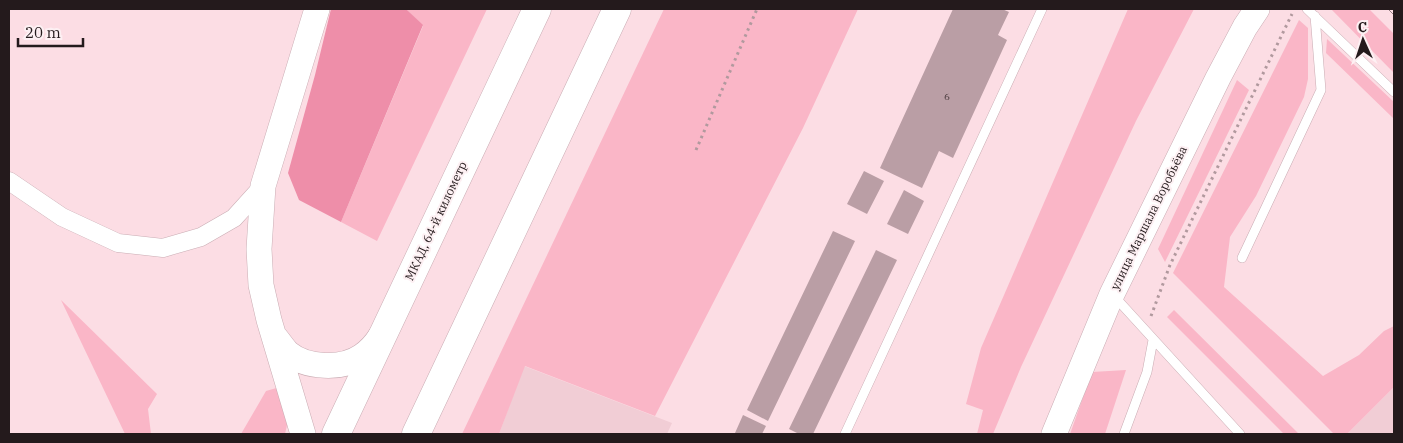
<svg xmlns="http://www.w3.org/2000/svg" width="1403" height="443" font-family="'IBM Plex Serif',serif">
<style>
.built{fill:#f1cdd5}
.green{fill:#fab6c7}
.forest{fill:#ee8ea9}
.building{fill:#ba9ea5}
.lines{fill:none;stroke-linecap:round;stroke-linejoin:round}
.lane-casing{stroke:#caadb4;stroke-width:10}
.street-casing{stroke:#caadb4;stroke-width:19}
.secondary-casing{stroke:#caadb4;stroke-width:26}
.highway-casing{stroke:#caadb4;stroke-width:29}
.path{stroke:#b1999e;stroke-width:3;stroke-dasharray:2.5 4;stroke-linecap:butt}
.lane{stroke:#fff;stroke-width:9}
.street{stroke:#fff;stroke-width:18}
.secondary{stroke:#fff;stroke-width:25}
.highway{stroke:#fff;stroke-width:28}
.tram{stroke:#917c81;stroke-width:1}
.labels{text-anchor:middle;stroke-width:4;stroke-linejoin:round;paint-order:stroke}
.number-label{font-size:10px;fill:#4a3b3e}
.street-label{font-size:12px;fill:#241a1c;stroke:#fdf0f3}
</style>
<rect width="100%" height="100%" fill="#fcdde4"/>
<!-- built -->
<path class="built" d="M524,366L672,423L667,434H499Z
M1394,387V434H1347Z"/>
<!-- green -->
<path class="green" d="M406,9H487L377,241L341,222L423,26Z
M664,9H858L803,128L655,416L525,366L499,434H462Z
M1128,9H1194L1136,121L1021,367L993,434H977L983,410L966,404L981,348Z
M1331,9H1369L1394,34V73Z
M1299,20L1308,28V79L1304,97L1256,196L1230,237L1224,287L1323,376L1359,355L1384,331L1394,326V387L1347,434H1334L1173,273Z
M1327,39L1394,102V119L1326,53Z
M1237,80L1249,90L1165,262L1158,249Z
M61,300L157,394L148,409L151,434H125Z
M1174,310L1299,434H1284L1167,317Z
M1126,370L1105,434H1070L1092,372Z
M280,387L288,421L285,434H241L266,391Z"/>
<!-- forest -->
<path class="forest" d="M331,9H406L423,25L341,222L299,200L288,173L315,75Z"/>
<!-- building -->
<path class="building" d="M953,9H1002L1009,12L998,35L1007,40L953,158L939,151L922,188L880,168Z
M864,171L884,181L867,214L847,204Z
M904,190L924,201L908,234L887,224Z
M833,231L855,241L768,421L747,410Z
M876,250L897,260L813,434H799L789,429Z
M743,415L766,426L762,434L735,433Z"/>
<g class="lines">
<defs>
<path id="lane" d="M1307,9L1394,92
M1242,258L1321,90L1315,16
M1114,296L1240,434
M845,434L1042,9
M1124,434L1147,372L1153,340"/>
<path id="street" d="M9,181L62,217L118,243L163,248L201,237L234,218L263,186"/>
<path id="secondary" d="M276,338C280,343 284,349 288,353C306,368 342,370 362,356C369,351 375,345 380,337
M303,434L269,320L261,285L259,249L263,186L317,9
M1054,434L1112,294L1218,78L1245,27L1257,9"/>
<path id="highway" d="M336,434L537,9
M416,434L617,9"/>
</defs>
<!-- lane casing -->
<use href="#lane" class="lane-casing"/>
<!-- street casing -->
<use href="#street" class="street-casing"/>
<!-- secondary casing -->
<use href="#secondary" class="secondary-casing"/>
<!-- highway casing -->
<use href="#highway" class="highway-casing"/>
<!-- path -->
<path class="path" d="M696,150L757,9
M1151,316L1170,265L1292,14"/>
<!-- lane -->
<use href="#lane" class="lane"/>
<!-- street -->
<use href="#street" class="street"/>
<!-- secondary -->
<use href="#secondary" class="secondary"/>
<!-- highway -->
<use href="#highway" class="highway"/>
<!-- tram -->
<path class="tram" d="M1388,9L1394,15"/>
</g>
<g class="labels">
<!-- number labels -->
<g class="number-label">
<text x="947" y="100">6</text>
</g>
<!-- street labels -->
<g class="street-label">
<text transform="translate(1149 218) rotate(-64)" y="4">улица Маршала Воробьёва</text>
<text transform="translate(436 221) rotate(-65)" y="4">МКАД, 64-й километр</text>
</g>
</g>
<!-- border -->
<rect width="1403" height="443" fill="none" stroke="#241a1c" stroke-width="20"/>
<!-- north arrow -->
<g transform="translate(1363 40) rotate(357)" stroke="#fdf0f3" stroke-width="4" paint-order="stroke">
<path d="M0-4L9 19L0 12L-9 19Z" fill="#241a1c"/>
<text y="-8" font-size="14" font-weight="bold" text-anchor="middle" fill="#241a1c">С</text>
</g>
<!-- scale -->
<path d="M18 38v8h65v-8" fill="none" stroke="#241a1c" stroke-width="2.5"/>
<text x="25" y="38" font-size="15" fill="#241a1c" stroke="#fdf0f3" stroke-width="4" paint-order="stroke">20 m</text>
</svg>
